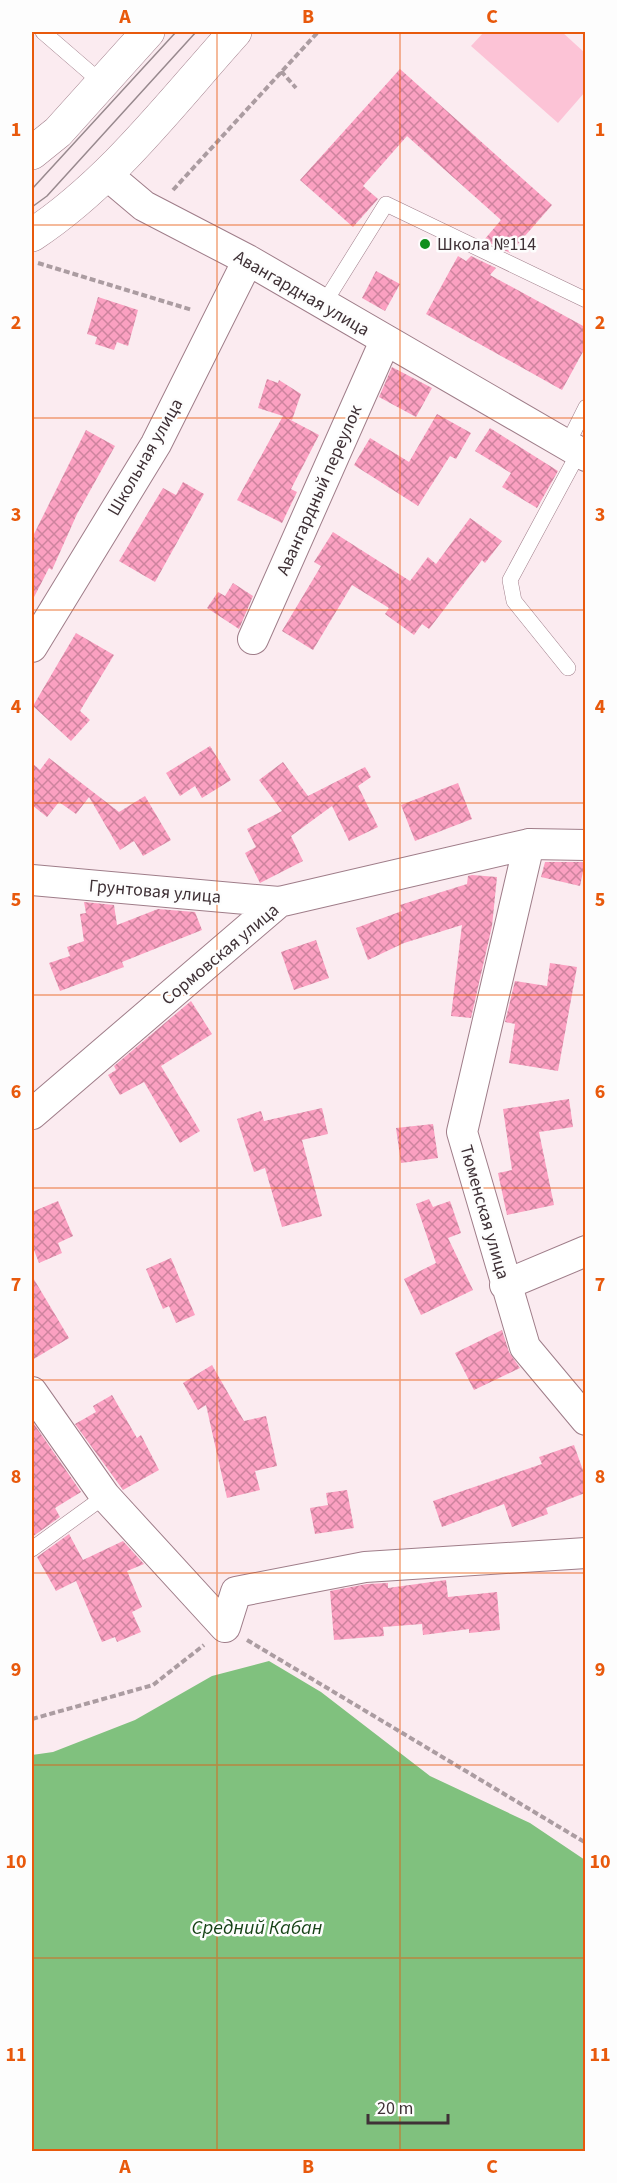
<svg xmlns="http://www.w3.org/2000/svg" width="617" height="2183" font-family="'Source Sans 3',sans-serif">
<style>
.grass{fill:#fcc3d6}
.water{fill:#80c17e}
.building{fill:url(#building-cross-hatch)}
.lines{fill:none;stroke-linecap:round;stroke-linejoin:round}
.lane-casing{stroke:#9f7d89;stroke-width:16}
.street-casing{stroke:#9f7d89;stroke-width:32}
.secondary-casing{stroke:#9f7d89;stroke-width:34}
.path{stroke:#ab9ca1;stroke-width:4;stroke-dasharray:6 3;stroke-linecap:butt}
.lane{stroke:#fff;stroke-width:15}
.street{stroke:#fff;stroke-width:30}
.secondary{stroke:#fff;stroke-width:33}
.tram{stroke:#98898e;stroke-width:1.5}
.grid{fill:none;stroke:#e8590c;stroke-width:1.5;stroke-opacity:0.55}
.poi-dot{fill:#108f1e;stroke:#fdfdfd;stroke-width:2}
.labels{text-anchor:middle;stroke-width:5;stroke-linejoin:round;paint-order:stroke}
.poi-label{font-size:18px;fill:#3f3136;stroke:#fdfdfd;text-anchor:start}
.street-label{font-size:18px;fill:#3f3136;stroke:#fdfdfd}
.water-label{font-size:20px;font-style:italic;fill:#174317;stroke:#fdfdfd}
.neatline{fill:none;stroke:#e8590c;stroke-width:2}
.grid-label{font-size:20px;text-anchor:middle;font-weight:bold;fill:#e8590c}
</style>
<defs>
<pattern id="building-cross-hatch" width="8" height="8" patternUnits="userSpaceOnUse" patternTransform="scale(1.5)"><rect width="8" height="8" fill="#fba0c1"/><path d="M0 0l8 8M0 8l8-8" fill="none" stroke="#cd839e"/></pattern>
</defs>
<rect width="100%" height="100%" fill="#fbebf0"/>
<!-- grass -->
<path class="grass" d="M484,32H562L585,53V92L558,123L471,46Z"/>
<!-- water -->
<path class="water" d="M269,1661L321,1692L430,1776L530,1823L585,1860V2151H32V1755L53,1752L135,1720L212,1676Z"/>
<!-- building -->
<path class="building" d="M400,69L552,205L510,253L484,240L501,220L407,136L363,186L378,199L353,227L300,180Z
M458,256L466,261L471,256L496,268L490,275L585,327V348L562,390L426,314Z
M376,271L400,284L385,311L362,298Z
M98,297L138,310L128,346L117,342L114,350L95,344L97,337L87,334Z
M392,367L432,388L416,417L379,397Z
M267,379L278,383L279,380L301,394L292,420L285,417L319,435L291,489L297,492L282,523L237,500L283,416L258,408Z
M437,414L471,433L456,459L450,456L418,506L354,465L370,438L409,462Z
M490,428L558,471L537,508L502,487L511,473L475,451Z
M86,430L115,446L77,514L52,570L49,568L32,601V538Z
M183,482L204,494L155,582L119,561L163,488L176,495Z
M470,518L502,541L485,563L482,560L429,629L422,624L414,635L385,614L389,608L352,585L313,650L282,631L321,566L314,562L333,532L410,581L428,557L436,564Z
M233,583L253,596L239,629L207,608L218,592L225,596Z
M76,633L114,655L80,711L90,720L71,741L33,706Z
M210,746L231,780L202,798L195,786L180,796L166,773Z
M49,758L119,812L145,796L171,840L143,856L134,841L120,850L89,797L76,814L59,802L47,817L32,805V763L40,770Z
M283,762L308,796L365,767L371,777L358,786L378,827L349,841L332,806L291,836L303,861L260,883L245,853L256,847L247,829L282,811L259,780Z
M458,783L472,819L415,841L401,805Z
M545,862H585L580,886L541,877Z
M472,875L497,877L492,926L471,1018L451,1016L462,925L404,943L368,960L356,928L402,911L400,905L467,884L468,876Z
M84,902L114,905L117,925L158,909L195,912L202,930L122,962L124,967L60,991L49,963L70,956L67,947L84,941L80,914L86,913Z
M316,940L329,978L294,990L281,952Z
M550,963L577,967L558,1071L509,1063L515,1024L505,1022L515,981L547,986Z
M191,1001L212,1034L161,1066L200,1131L180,1143L144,1082L120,1095L108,1075L116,1070L114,1066Z
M569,1099L573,1127L539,1132L554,1205L507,1215L498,1173L512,1170L503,1109Z
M322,1108L328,1134L302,1140L322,1216L282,1227L265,1168L254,1172L237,1119L261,1111L264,1121Z
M433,1124L438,1158L401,1163L396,1128Z
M429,1199L433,1207L450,1201L461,1233L448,1238L473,1290L421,1315L404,1279L436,1263L416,1204Z
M58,1201L73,1236L58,1243L62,1253L39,1263L32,1245V1212Z
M171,1258L195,1315L176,1323L169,1306L163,1309L146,1269Z
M32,1276L69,1338L32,1360Z
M502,1330L509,1352L520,1368L474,1390L455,1353Z
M212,1365L244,1421L266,1416L277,1466L255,1471L260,1490L227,1498L206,1405L198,1410L183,1383Z
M112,1395L137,1438L141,1435L159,1470L123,1490L75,1424L96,1412L93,1406Z
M32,1421L81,1492L55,1508L60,1517L32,1537Z
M574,1445L585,1476V1493L546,1508L548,1514L512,1527L504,1504L442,1527L433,1501L542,1464L539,1457Z
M347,1490L354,1528L315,1534L310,1508L328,1505L326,1493Z
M69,1534L83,1560L123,1541L144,1564L127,1571L142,1607L132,1612L141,1632L117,1642L115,1637L102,1642L76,1581L56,1591L37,1557Z
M446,1580L448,1597L497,1592L500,1630L469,1633V1629L423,1635L422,1624L383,1627L384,1636L334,1640L330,1591L367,1584L388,1583V1588Z"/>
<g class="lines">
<defs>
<path id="lane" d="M43,32L102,83
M323,305L386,204L586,300
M567,445L586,407
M568,668L514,601L510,580L579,452
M32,1549L105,1496"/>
<path id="street" d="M106,174L144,206L248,260L586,456
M253,639L385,341
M32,647L156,444L248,260
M529,844L462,1132L525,1347L586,1420
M32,880L279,902
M32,1114L279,902L529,844L586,845
M505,1285L586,1251
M32,1392L105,1496L225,1627L236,1592L365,1567L586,1553"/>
<path id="secondary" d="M32,153L58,132L148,32
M32,235C111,183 172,102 235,32"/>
</defs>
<!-- lane casing -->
<use href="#lane" class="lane-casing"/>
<!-- street casing -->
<use href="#street" class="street-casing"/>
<!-- secondary casing -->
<use href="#secondary" class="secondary-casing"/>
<!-- path -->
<path class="path" d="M281,71L296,88
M173,190L318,32
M38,263L192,310
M247,1640L586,1843
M32,1719L153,1685L204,1645"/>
<!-- lane -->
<use href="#lane" class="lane"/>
<!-- street -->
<use href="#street" class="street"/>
<!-- secondary -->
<use href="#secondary" class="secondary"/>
<!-- tram -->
<path class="tram" d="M32,189L176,32
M32,207L47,196L196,32"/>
</g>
<!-- grid -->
<path class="grid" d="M217,32V2152M400,32V2152M32,225H586M32,418H586M32,610H586M32,803H586M32,995H586M32,1188H586M32,1380H586M32,1573H586M32,1765H586M32,1958H586"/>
<!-- markers -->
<circle class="poi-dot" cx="425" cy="244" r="6"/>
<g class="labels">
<!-- poi labels -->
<g class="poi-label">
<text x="437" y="250">Школа №114</text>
</g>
<!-- street labels -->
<g class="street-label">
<text transform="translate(302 293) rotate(30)" y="6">Авангардная улица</text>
<text transform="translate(145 457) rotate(-60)" y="6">Школьная улица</text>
<text transform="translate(319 490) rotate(-66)" y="6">Авангардный переулок</text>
<text transform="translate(155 891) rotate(5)" y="6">Грунтовая улица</text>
<text transform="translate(220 954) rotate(-40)" y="6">Сормовская улица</text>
<text transform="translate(485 1212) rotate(74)" y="6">Тюменская улица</text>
</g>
<!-- water labels -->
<g class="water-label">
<text x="257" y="1934">Средний Кабан</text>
</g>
</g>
<!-- border -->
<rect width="617" height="2183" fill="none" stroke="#fdfdfd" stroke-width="66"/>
<!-- scale -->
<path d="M368 2114v9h80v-9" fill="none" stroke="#3f3136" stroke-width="3"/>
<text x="377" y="2114" font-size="18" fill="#3f3136" stroke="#fdfdfd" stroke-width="4.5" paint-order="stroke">20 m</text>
<rect x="33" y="33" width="551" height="2117" class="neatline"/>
<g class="grid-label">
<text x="125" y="23">A</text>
<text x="308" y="23">B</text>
<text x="492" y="23">C</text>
<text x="16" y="136">1</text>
<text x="600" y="136">1</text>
<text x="16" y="329">2</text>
<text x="600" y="329">2</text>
<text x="16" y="521">3</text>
<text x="600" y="521">3</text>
<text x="16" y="713">4</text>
<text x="600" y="713">4</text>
<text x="16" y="906">5</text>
<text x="600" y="906">5</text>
<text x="16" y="1098">6</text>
<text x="600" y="1098">6</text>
<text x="16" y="1291">7</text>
<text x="600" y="1291">7</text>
<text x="16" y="1483">8</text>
<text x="600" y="1483">8</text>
<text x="16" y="1676">9</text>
<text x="600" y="1676">9</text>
<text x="16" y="1868">10</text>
<text x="600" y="1868">10</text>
<text x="16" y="2061">11</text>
<text x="600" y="2061">11</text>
<text x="125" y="2173">A</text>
<text x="308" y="2173">B</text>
<text x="492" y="2173">C</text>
</g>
</svg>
